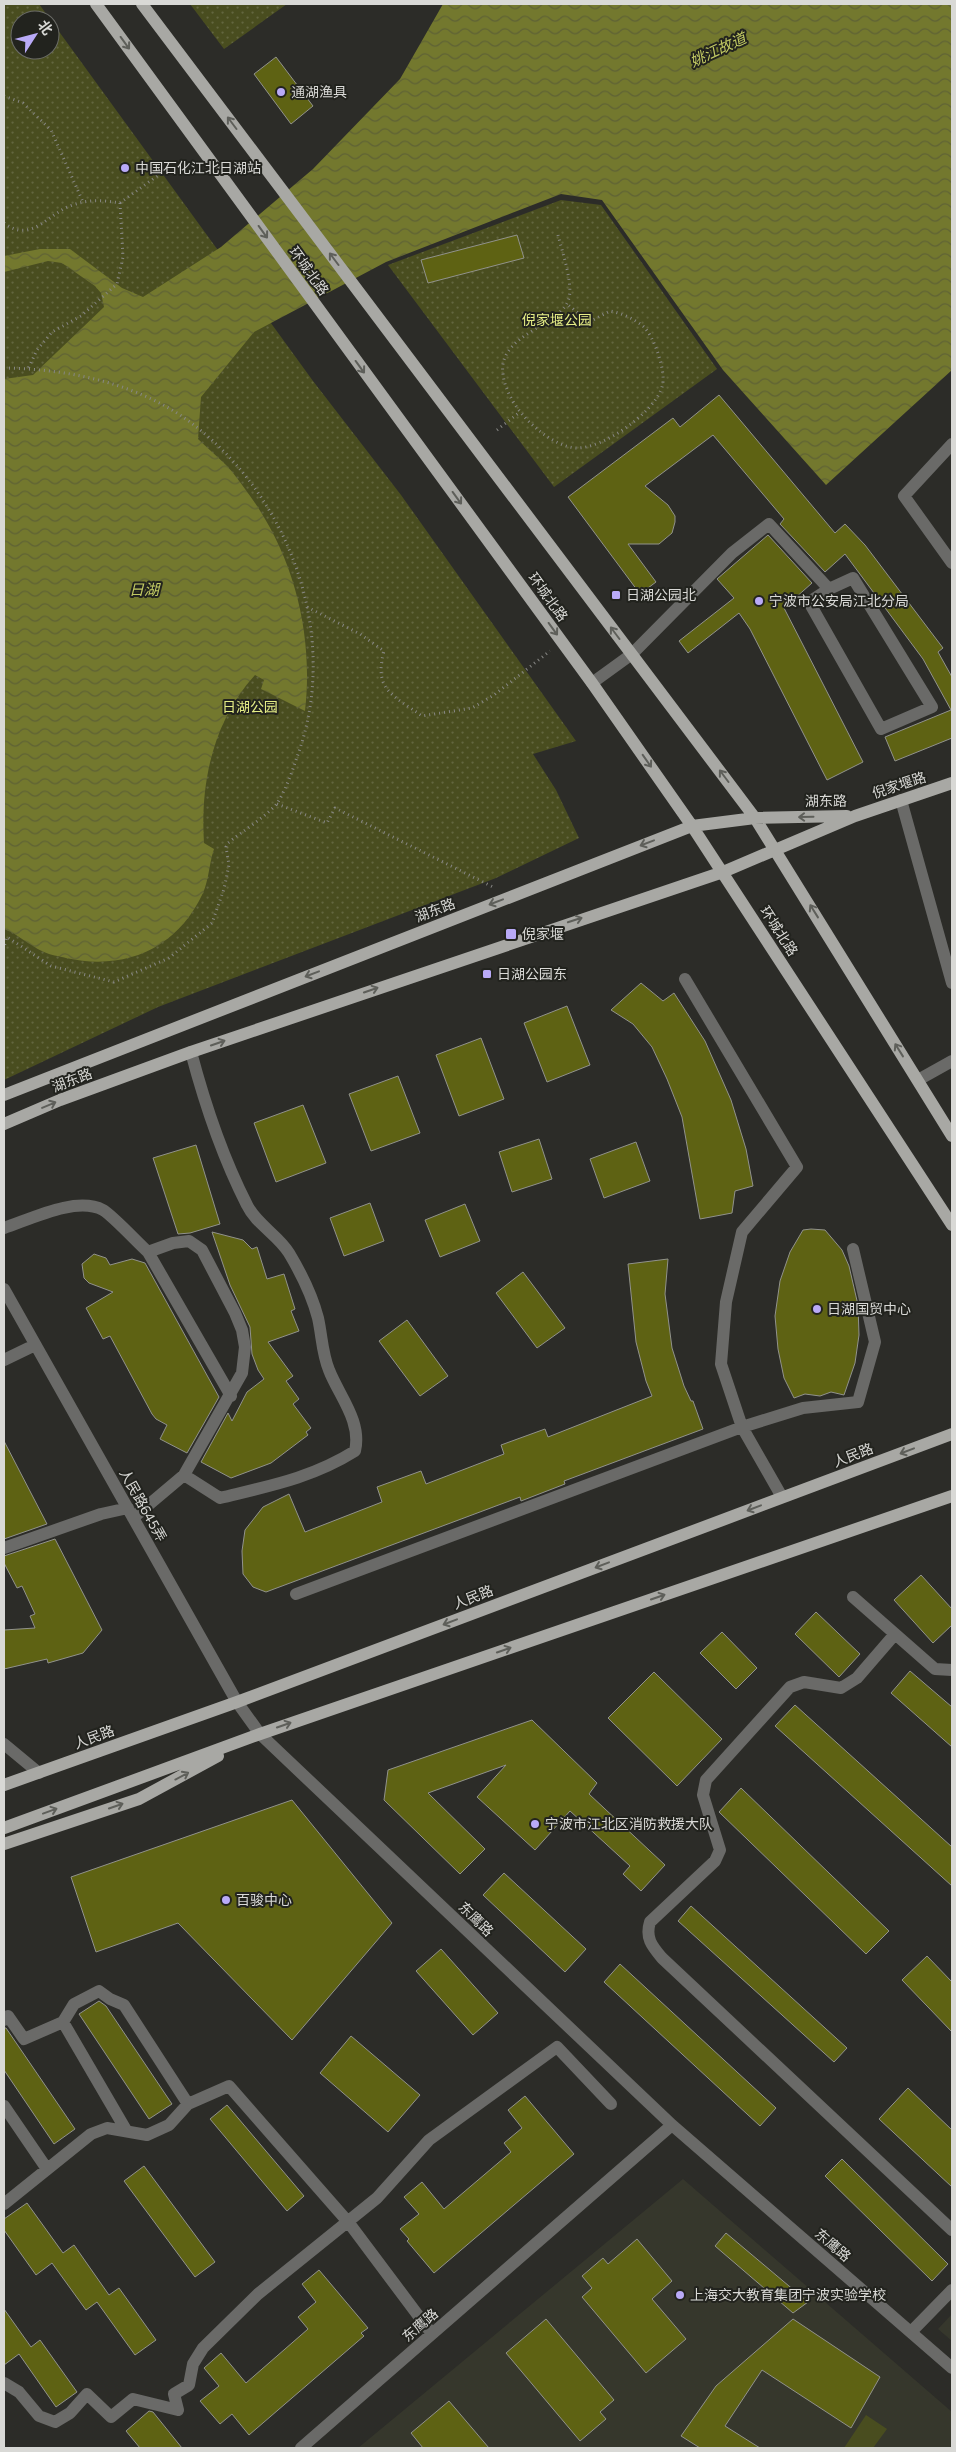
<svg xmlns="http://www.w3.org/2000/svg" width="956" height="2452" font-family="Figtree,'Noto Sans SC',sans-serif">
<style>
.built{fill:#36372c}
.park{fill:url(#park-dots);fill-rule:evenodd}
.garden{fill:#494d1f}
.water{fill:url(#water-waves)}
.building{fill:#5e6213;stroke:#91928c}
.lines{fill:none;stroke-linecap:round;stroke-linejoin:round}
.path{stroke:#888885;stroke-width:3;stroke-dasharray:1 4;stroke-linecap:butt}
.minor{stroke:#6a6a68;stroke-width:12}
.major{stroke:#a8a8a4;stroke-width:12}
.oneway{stroke:#5e5f5a}
.poi-dot{fill:#b9aaf7;stroke:#22231e;stroke-width:2}
.labels{text-anchor:middle;stroke-width:4;stroke-linejoin:round;paint-order:stroke}
.poi-label{font-size:14px;fill:#d9d9d6;stroke:#22231e;text-anchor:start}
.street-label{font-size:14px;fill:#d9d9d6;stroke:#22231e}
.park-label{font-size:14px;fill:#e5ed86;stroke:#22231e}
.water-label{font-size:15px;font-style:italic;fill:#c2ca63;stroke:#22231e}
</style>
<defs>
<pattern id="park-dots" width="8" height="8" patternUnits="userSpaceOnUse" patternTransform="scale(1.25)"><rect width="8" height="8" fill="#494d1f"/><path d="M2 2h.1M6 6h.1" fill="none" stroke="#63663f" stroke-width="1.8" stroke-linecap="round"/></pattern>
<pattern id="water-waves" width="16" height="10" patternUnits="userSpaceOnUse" patternTransform="scale(1.25)"><rect width="16" height="10" fill="#73782e"/><path d="M0 5q4-4 8 0t8 0" fill="none" stroke="#5f6235"/></pattern>
</defs>
<rect width="100%" height="100%" fill="#2c2c28"/>
<!-- built -->
<path class="built" d="M683,2179L952,2412V2448H358Z
M952,2314V2341L938,2329Z"/>
<!-- park -->
<path class="park" d="M4,4H39L313,381L401,495L576,741L533,754L556,790L579,838L496,878L158,1007L4,1080ZM20,20H50V50H20Z
M190,4H287L224,49Z
M561,200L601,205L717,369L554,487L388,265Z"/>
<!-- garden -->
<path class="garden" d="M866,2415L887,2429L873,2448H844Z"/>
<!-- water -->
<path class="water" d="M443,4H952V370L826,485L723,370L602,200L561,194L386,262L254,332L201,397L198,439C207,448 217,456 226,465C233,472 239,481 245,489C293,552 314,632 305,711L261,689L264,680L255,675C213,721 200,783 204,843L214,849C209,864 209,879 203,893C177,949 125,971 66,958C59,956 50,955 44,952C30,946 18,934 4,929V379L33,375L104,307L101,293L95,286L62,263L48,261L4,272V256L40,249H70L122,288L143,297L221,247L313,169L400,79Z"/>
<!-- building -->
<path class="building" d="M276,57L313,106L291,124L254,74Z
M517,235L524,258L428,283L421,260Z
M719,395L835,533L845,524L865,545L943,648L938,652L952,677V738L895,761L885,737L951,710L923,659L845,554L825,572L780,524L784,519L713,435L645,486L668,505L675,516V522L672,533L659,544H628L656,582L640,594L568,497L673,418L680,427Z
M768,535L812,583L784,608L863,762L827,780L750,629L739,613L688,653L679,641L734,598L717,579Z
M641,983L663,1001L674,993L705,1041L731,1100L746,1149L753,1186L735,1191L732,1213L700,1219L682,1117L667,1079L652,1047L633,1024L611,1010Z
M567,1006L590,1065L547,1082L524,1023Z
M481,1038L504,1099L459,1116L436,1055Z
M398,1076L420,1133L371,1151L349,1094Z
M303,1105L326,1163L276,1182L254,1123Z
M539,1139L552,1179L512,1192L499,1152Z
M636,1142L650,1181L604,1198L590,1159Z
M196,1145L220,1224L190,1233L178,1234L153,1158Z
M370,1203L384,1241L344,1256L330,1218Z
M465,1204L480,1241L440,1257L425,1220Z
M811,1229L825,1230L842,1250L849,1266L858,1305L859,1335L855,1363L844,1395L831,1392L820,1396L805,1394L794,1398L784,1378L778,1349L775,1316L780,1281L790,1252L803,1230Z
M212,1232L243,1240L252,1249L257,1247L267,1279L284,1274L295,1309L291,1311L299,1331L268,1342L293,1376L286,1381L299,1399L293,1404L311,1428L306,1432L308,1435L271,1463L231,1478L201,1462L228,1413L232,1421L247,1392L264,1379L258,1370L252,1354L250,1327L230,1285Z
M94,1254L106,1258L110,1265L132,1259L145,1263L219,1397L187,1453L160,1439L167,1425L156,1419L152,1414L110,1336L103,1339L86,1308L113,1292L89,1283L84,1278L82,1264Z
M668,1259L665,1294L672,1348L684,1386L691,1401H693L703,1429L564,1481L565,1484L521,1501L520,1497L266,1592L253,1587L243,1574L242,1551L245,1530L263,1507L289,1494L305,1532L382,1502L377,1487L421,1471L426,1484L504,1454L501,1445L545,1429L548,1437L652,1396L646,1381L636,1342L628,1264Z
M523,1272L565,1328L537,1348L496,1293Z
M407,1320L448,1376L420,1396L379,1341Z
M4,1441L47,1524L4,1539Z
M55,1539L102,1630L83,1653L48,1663L47,1659L4,1669V1630L35,1628L30,1616L35,1614L22,1586L17,1588L4,1563V1556Z
M921,1575L952,1609V1625L933,1643L894,1600Z
M816,1612L860,1654L839,1677L795,1634Z
M722,1632L757,1668L736,1689L700,1653Z
M910,1671L952,1707V1747L891,1693Z
M654,1672L722,1739L677,1786L608,1718Z
M795,1705L952,1847V1886L775,1726Z
M532,1720L597,1783L589,1794L665,1865L641,1891L623,1874L630,1866L570,1811L535,1850L477,1797L506,1765L428,1793L485,1849L460,1874L384,1800L388,1770Z
M741,1788L889,1931L866,1954L719,1812Z
M292,1800L392,1923L292,2040L178,1923L96,1952L71,1877Z
M504,1873L586,1949L565,1972L483,1895Z
M691,1906L847,2048L834,2062L678,1921Z
M441,1949L498,2013L473,2035L416,1971Z
M927,1956L952,1982V2032L902,1980Z
M620,1964L776,2108L760,2126L604,1982Z
M99,2001L106,2006L172,2104L149,2119L79,2014Z
M4,2028H6L75,2129L54,2144L4,2070Z
M351,2036L420,2095L388,2132L320,2073Z
M908,2088L952,2130V2187L879,2119Z
M525,2096L574,2154L434,2273L407,2241L409,2239L400,2229L419,2214L404,2197L422,2182L444,2209L511,2152L504,2143L522,2128L508,2110Z
M227,2105L304,2196L287,2211L210,2119Z
M842,2159L948,2264L932,2281L825,2176Z
M144,2166L215,2262L195,2277L124,2181Z
M27,2203L63,2253L74,2245L109,2295L119,2288L156,2340L135,2355L97,2302L86,2310L52,2263L36,2275L4,2230V2219Z
M726,2233L808,2302L793,2313L715,2246Z
M637,2239L672,2281L652,2299L686,2339L646,2373L582,2297L592,2288L582,2276L603,2258L608,2264Z
M319,2270L368,2328L361,2333L364,2336L249,2435L232,2414L220,2424L200,2401L219,2386L204,2368L221,2353L246,2383L308,2329L298,2317L316,2302L302,2284Z
M4,2309L31,2347L40,2340L77,2392L56,2407L19,2354L4,2365Z
M546,2319L614,2400L600,2412L606,2419L580,2441L506,2353Z
M793,2319L880,2377L851,2428L762,2370L725,2426L760,2448H700L681,2436L716,2386Z
M449,2401L489,2448H423L411,2433Z
M149,2411L153,2412L182,2448H140L126,2431Z"/>
<g class="lines">
<!-- path -->
<path class="path" d="M4,96L23,103L51,130L83,202
M120,203L168,168
M4,223C31,244 48,214 70,206C88,199 102,200 120,203L123,257L117,284L81,316L52,332L37,350L28,369
M558,235C562,251 573,283 569,298C562,326 497,334 503,374C505,394 521,416 536,428C546,437 562,447 576,448C603,449 654,413 662,387C667,372 654,337 644,327C635,319 621,313 610,311L593,320H587L567,304
M4,368C64,369 128,381 180,415C287,487 343,634 297,757C292,772 286,789 278,802C271,813 240,833 228,843L226,847L229,865L224,889L212,923L169,958L114,982L51,966L7,937L4,947
M497,430L520,412
M307,607L360,634L384,651C373,690 394,696 422,716L472,708L494,695L550,651
M277,804L327,823L335,808L493,887"/>
<!-- minor -->
<path class="minor" d="M952,444L904,496L952,563
M853,578L932,707L881,729L809,602L829,589Z
M592,683L632,654L732,553L769,524L829,589
M901,800L952,983
M685,979L797,1167L742,1232L726,1302L721,1364L742,1427L782,1497
M918,1080L952,1061
M4,1228C31,1219 76,1196 103,1210C112,1215 138,1243 148,1252
M4,1289L237,1702L260,1734L672,2125L952,2368
M4,1360L35,1345
M184,1475L242,1373L245,1347L242,1330L235,1313L202,1250L189,1241L173,1243L148,1252L231,1396
M133,1518L184,1475L220,1498C269,1486 312,1478 355,1451C362,1421 339,1396 329,1370C322,1353 322,1336 318,1318C312,1295 301,1273 289,1253C278,1235 256,1224 247,1205C222,1156 205,1105 191,1052
M4,1548L101,1514L128,1508
M296,1594L742,1427L803,1408L858,1402L875,1342L853,1249
M853,1597L935,1669L952,1670
M895,1634L857,1678L841,1688L804,1682L790,1687L706,1780L703,1795L720,1850L715,1861L650,1922C645,1938 652,1946 662,1958L952,2230
M4,1744L39,1773
M4,2020L8,2016L24,2039L63,2022L74,2004L99,1991L110,1999L124,2005L188,2104
M63,2022L126,2130
M4,2106L47,2169
M4,2204L91,2134L107,2128L147,2135L169,2125L188,2104L229,2086L349,2223L432,2334
M911,2332L952,2290
M4,2383L19,2392L39,2416L55,2422L70,2413L87,2394L111,2417L133,2399L178,2410L174,2394L189,2385L193,2364L203,2348L258,2294L377,2198L429,2140L557,2047L611,2104
M301,2448L672,2125"/>
<!-- major -->
<path class="major" d="M96,4L592,683L692,826L952,1225
M142,4L755,818L952,1136
M4,1095L692,826L755,818L847,816
M4,1124L60,1100L191,1052L723,872L855,816L952,783
M4,1785L237,1702L952,1434
M4,1828L260,1734L952,1496
M4,1844L139,1799L218,1756"/>
</g>
<!-- one-way arrows -->
<defs><path id="oneway-shaft" d="M-6 0H5M1.5-3L5.5 0L1.5 3" fill="none" stroke-width="1.6" stroke-linecap="round" stroke-linejoin="round" transform="scale(1.25)"/></defs>
<g class="oneway">
<use href="#oneway-shaft" transform="translate(125 43) rotate(54)"/>
<use href="#oneway-shaft" transform="translate(232 123) rotate(-127)"/>
<use href="#oneway-shaft" transform="translate(263 232) rotate(54)"/>
<use href="#oneway-shaft" transform="translate(334 259) rotate(-127)"/>
<use href="#oneway-shaft" transform="translate(360 367) rotate(54)"/>
<use href="#oneway-shaft" transform="translate(457 498) rotate(54)"/>
<use href="#oneway-shaft" transform="translate(553 629) rotate(54)"/>
<use href="#oneway-shaft" transform="translate(615 633) rotate(-127)"/>
<use href="#oneway-shaft" transform="translate(647 761) rotate(55)"/>
<use href="#oneway-shaft" transform="translate(724 776) rotate(-127)"/>
<use href="#oneway-shaft" transform="translate(806 817) rotate(179)"/>
<use href="#oneway-shaft" transform="translate(647 843) rotate(159)"/>
<use href="#oneway-shaft" transform="translate(496 902) rotate(159)"/>
<use href="#oneway-shaft" transform="translate(814 911) rotate(-122)"/>
<use href="#oneway-shaft" transform="translate(575 920) rotate(-18)"/>
<use href="#oneway-shaft" transform="translate(312 974) rotate(159)"/>
<use href="#oneway-shaft" transform="translate(371 990) rotate(-19)"/>
<use href="#oneway-shaft" transform="translate(218 1043) rotate(-19)"/>
<use href="#oneway-shaft" transform="translate(899 1050) rotate(-122)"/>
<use href="#oneway-shaft" transform="translate(49 1105) rotate(-23)"/>
<use href="#oneway-shaft" transform="translate(907 1451) rotate(159)"/>
<use href="#oneway-shaft" transform="translate(754 1508) rotate(159)"/>
<use href="#oneway-shaft" transform="translate(602 1565) rotate(159)"/>
<use href="#oneway-shaft" transform="translate(658 1597) rotate(-19)"/>
<use href="#oneway-shaft" transform="translate(450 1622) rotate(159)"/>
<use href="#oneway-shaft" transform="translate(504 1650) rotate(-19)"/>
<use href="#oneway-shaft" transform="translate(284 1725) rotate(-19)"/>
<use href="#oneway-shaft" transform="translate(182 1776) rotate(-28)"/>
<use href="#oneway-shaft" transform="translate(116 1806) rotate(-19)"/>
<use href="#oneway-shaft" transform="translate(50 1811) rotate(-20)"/>
</g>
<!-- markers -->
<g class="poi-dot">
<circle cx="281" cy="92" r="5"/>
<circle cx="125" cy="168" r="5"/>
<rect x="611" y="590" width="10" height="10" rx="2.5"/>
<circle cx="759" cy="601" r="5"/>
<rect x="505" y="928" width="12" height="12" rx="2.5"/>
<rect x="482" y="969" width="10" height="10" rx="2.5"/>
<circle cx="817" cy="1309" r="5"/>
<circle cx="535" cy="1824" r="5"/>
<circle cx="226" cy="1900" r="5"/>
<circle cx="680" cy="2295" r="5"/>
</g>
<g class="labels">
<!-- poi labels -->
<g class="poi-label">
<text x="291" y="97">通湖渔具</text>
<text x="135" y="173">中国石化江北日湖站</text>
<text x="626" y="600">日湖公园北</text>
<text x="769" y="606">宁波市公安局江北分局</text>
<text x="522" y="939">倪家堰</text>
<text x="497" y="979">日湖公园东</text>
<text x="827" y="1314">日湖国贸中心</text>
<text x="545" y="1829">宁波市江北区消防救援大队</text>
<text x="236" y="1905">百骏中心</text>
<text x="690" y="2300">上海交大教育集团宁波实验学校</text>
</g>
<!-- street labels -->
<g class="street-label">
<text transform="translate(309 271) rotate(54)" y="5">环城北路</text>
<text transform="translate(548 597) rotate(54)" y="5">环城北路</text>
<text transform="translate(899 785) rotate(-18)" y="5">倪家堰路</text>
<text transform="translate(826 801) rotate(-1)" y="5">湖东路</text>
<text transform="translate(435 910) rotate(-21)" y="5">湖东路</text>
<text transform="translate(779 931) rotate(57)" y="5">环城北路</text>
<text transform="translate(72 1080) rotate(-21)" y="5">湖东路</text>
<text transform="translate(853 1455) rotate(-21)" y="5">人民路</text>
<text transform="translate(143 1505) rotate(61)" y="5">人民路645弄</text>
<text transform="translate(473 1597) rotate(-21)" y="5">人民路</text>
<text transform="translate(94 1737) rotate(-20)" y="5">人民路</text>
<text transform="translate(476 1919) rotate(44)" y="5">东鹰路</text>
<text transform="translate(833 2245) rotate(41)" y="5">东鹰路</text>
<text transform="translate(420 2325) rotate(-41)" y="5">东鹰路</text>
</g>
<!-- park labels -->
<g class="park-label">
<text x="557" y="325">倪家堰公园</text>
<text x="250" y="712">日湖公园</text>
</g>
<!-- water labels -->
<g class="water-label">
<text transform="translate(718 50) rotate(-25)" y="5">姚江故道</text>
<text x="144" y="595">日湖</text>
</g>
</g>
<!-- border -->
<rect width="956" height="2452" fill="none" stroke="#d9d9d6" stroke-width="10"/>
<!-- north arrow -->
<g transform="translate(35 35) rotate(54)"><circle r="24" fill="#22231e" stroke="#6b6c68"/>
<path d="M0-4L9 19L0 12L-9 19Z" fill="#b9aaf7"/>
<text y="-8" font-size="14" font-weight="bold" text-anchor="middle" fill="#d9d9d6">北</text>
</g>
</svg>
